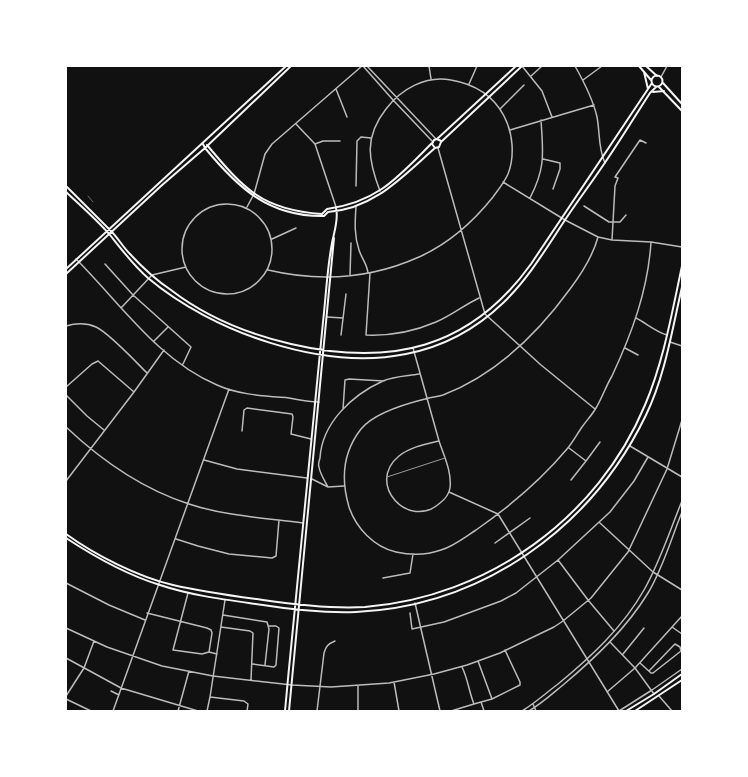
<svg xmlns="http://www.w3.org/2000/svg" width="748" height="777" font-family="'Open Sans',sans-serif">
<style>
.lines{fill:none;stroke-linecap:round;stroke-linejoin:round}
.service{stroke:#bcbcbc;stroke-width:0.5}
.minor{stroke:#bcbcbc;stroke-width:1.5}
.tertiary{stroke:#bcbcbc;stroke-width:1.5}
.secondary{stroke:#f5f5f5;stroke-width:2}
.trunk{stroke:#f5f5f5;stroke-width:2}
.tram{stroke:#9a9a9a;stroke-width:1}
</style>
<rect width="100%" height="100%" fill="#111"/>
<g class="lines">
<!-- service -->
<path class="service" d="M88,196L93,202"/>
<!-- minor -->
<path class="minor" d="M363,66L393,100L433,142
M367,66L436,139
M429,66L431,79
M522,66L542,91L552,117
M575,66C584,82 593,99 597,117C600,132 598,148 605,163
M531,76L542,66
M661,77L667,66
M583,80L602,66
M469,84L477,66
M336,89L347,117
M500,109L524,85
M296,124L315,144L336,207
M510,130L594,105
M315,144L323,141H340
M438,148L485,314L541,365L595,409
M543,159L560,163V169L553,189
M503,182L565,220L598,237L612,240L651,242C648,290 632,333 612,376C606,386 602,398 596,408C592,415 587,420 582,427C577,434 573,442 567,449C541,480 509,507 476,530C465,537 454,546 441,550C427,555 410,555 396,552C374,547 356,528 349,507C341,480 343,452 361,429C374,413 405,404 425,399C431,397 437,397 443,395C495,375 538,333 570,289C582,273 593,256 598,237
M356,186L357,141L361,137L371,138
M530,198C546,167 543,153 541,120
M182 249a45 45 0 1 1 90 0a45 45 0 1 1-90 0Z
M356,206C355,222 354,235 359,250C362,259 367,264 368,273
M584,206L609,222H620L626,215
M247,207L254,194L265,154L272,144L362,66
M272,239L296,228
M612,240L615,186L618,178L615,177L640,140L646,143
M651,242L682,247
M76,259C120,303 158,360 217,385C239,395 265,396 289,398C299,400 309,402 319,402
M105,264L133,295L191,347L183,364
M268,270C319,282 370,279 419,257C448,244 473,222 493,197C498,190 504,183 508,174C515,156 513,133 504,116C493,95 474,84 451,80C426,75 401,89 386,109C364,137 368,160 380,191
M370,273L366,335C389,336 415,331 436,322C451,316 464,305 479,298
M350,275L351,243
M121,308L152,275L186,267
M327,317L343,318
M636,318C646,323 656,332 667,335
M66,326C76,323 87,323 96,327C109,333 136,362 147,373
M341,335L346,294
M154,341L168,327
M670,342L682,346
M413,348L439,441
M625,348L638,355
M66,387L92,364L98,361L134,392
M66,395L87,416L104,430
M343,409L345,380L349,379L384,381
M66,427C101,460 142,489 189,504C225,516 265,518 303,523
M242,431L244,410L247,408L292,414L293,417L291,434L311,439
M439,441C444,456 452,472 450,488C449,494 444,500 440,503C409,531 365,484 399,456C410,447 426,444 439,441Z
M630,446L682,477
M569,448L586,461
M204,460L237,469L307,478
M312,479L328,487L344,486
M571,480L586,461L600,442
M66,481L134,392L164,350
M328,487C325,481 320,474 319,467C318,465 319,461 320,458C322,423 352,395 383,381C394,376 408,376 419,374
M449,492L498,514L619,711L652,690L682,669
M600,523L653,572L682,590
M176,539L198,546L229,554L272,558L276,556L279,520
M495,543L530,518
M383,578L410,573L413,554
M66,583L109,605L145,620
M225,600L210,697L244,701L248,704L247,711
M415,603L440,711
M147,613L207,628L211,630L212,633L209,652L202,654L173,650L188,593
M410,613L412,629L444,622L501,601L516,593L558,560
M223,615L267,622L269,629L265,665
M221,627L250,631L253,633L251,680
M672,627L682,634
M66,628L107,647L162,666L213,676L292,685L331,687L389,683L434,674L467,665L500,653L554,627L563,621L591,598L628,552L667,469L682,420
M614,631L588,600L558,560L610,512L634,481L648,457
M610,642L635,668L654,694
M209,652L217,654
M623,654L644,628
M66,658L121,688L198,711
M478,661L492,699L481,702
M640,663L651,673H653L681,651L680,647L675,644L672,647L649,671
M253,664L274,667L276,665L279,628L276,626H269
M462,667C468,679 469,692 474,704L481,702L484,711
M394,682L399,711
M358,686V711
M111,691L119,695
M607,692L635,668L682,616
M66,696L84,668L94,641
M659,696L672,711
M66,699L91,711
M492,699L520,685V682L505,650
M533,704L536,711
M113,711L229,389
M178,711L189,671
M207,711L210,697
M317,711L324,653C326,646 328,644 335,641
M451,711L474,704"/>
<!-- tertiary -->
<path class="tertiary" d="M522,711C535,703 546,693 558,684C591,657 623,627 644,590C660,562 670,530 682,501
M529,711C541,704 552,694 563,685C595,658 626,629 648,593C663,568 671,539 682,512"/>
<!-- secondary -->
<path class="secondary" d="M639,66L651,80
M646,66L657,76
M644,72L648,89
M651.5 81a5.5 5.5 0 1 1 11 0a5.5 5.5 0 1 1-11 0Z
M663,83L682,104
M659,87L682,111
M653,92L664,91
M437,139L516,66
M203,144L205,148C238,188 269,217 324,216L328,212C374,209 403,176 435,148L439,147L441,142L522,66
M207,145C244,189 262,210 322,214L327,209C378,202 398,177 432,143
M435,148L432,144L434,140L437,139L441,141
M66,186C81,201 96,216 111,231C118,238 123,247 130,254C142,267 156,280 171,290C206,317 248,334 291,344C390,367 470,349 531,264L652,83
M66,192C81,206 97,220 110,235C122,250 133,265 148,278C212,332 322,371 406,354C442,347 476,329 503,303C529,278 547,247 567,217C579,199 592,182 604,164C620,141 635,116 650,93L656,87
M66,269L286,66
M66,274L161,186L205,148L291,66
M66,534C95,555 138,577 173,585C203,592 233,596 263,600C297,605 331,609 365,607C488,597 598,518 645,405C664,360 672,312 682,266
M66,538C95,557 127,575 160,585C193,596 228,600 263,605C294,610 324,613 356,612C482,606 591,529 646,415C665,376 672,330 682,287
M285,711C297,581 310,451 323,322C326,296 327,269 332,243C334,232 339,219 336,208
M289,711L334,238"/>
<!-- trunk -->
<path class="trunk" d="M626,711L654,694L682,674
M635,711L682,680"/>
<!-- tram -->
<path class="tram" d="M387,477L445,458"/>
</g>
<!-- border -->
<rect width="748" height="777" fill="none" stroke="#ffffff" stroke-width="134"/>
</svg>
